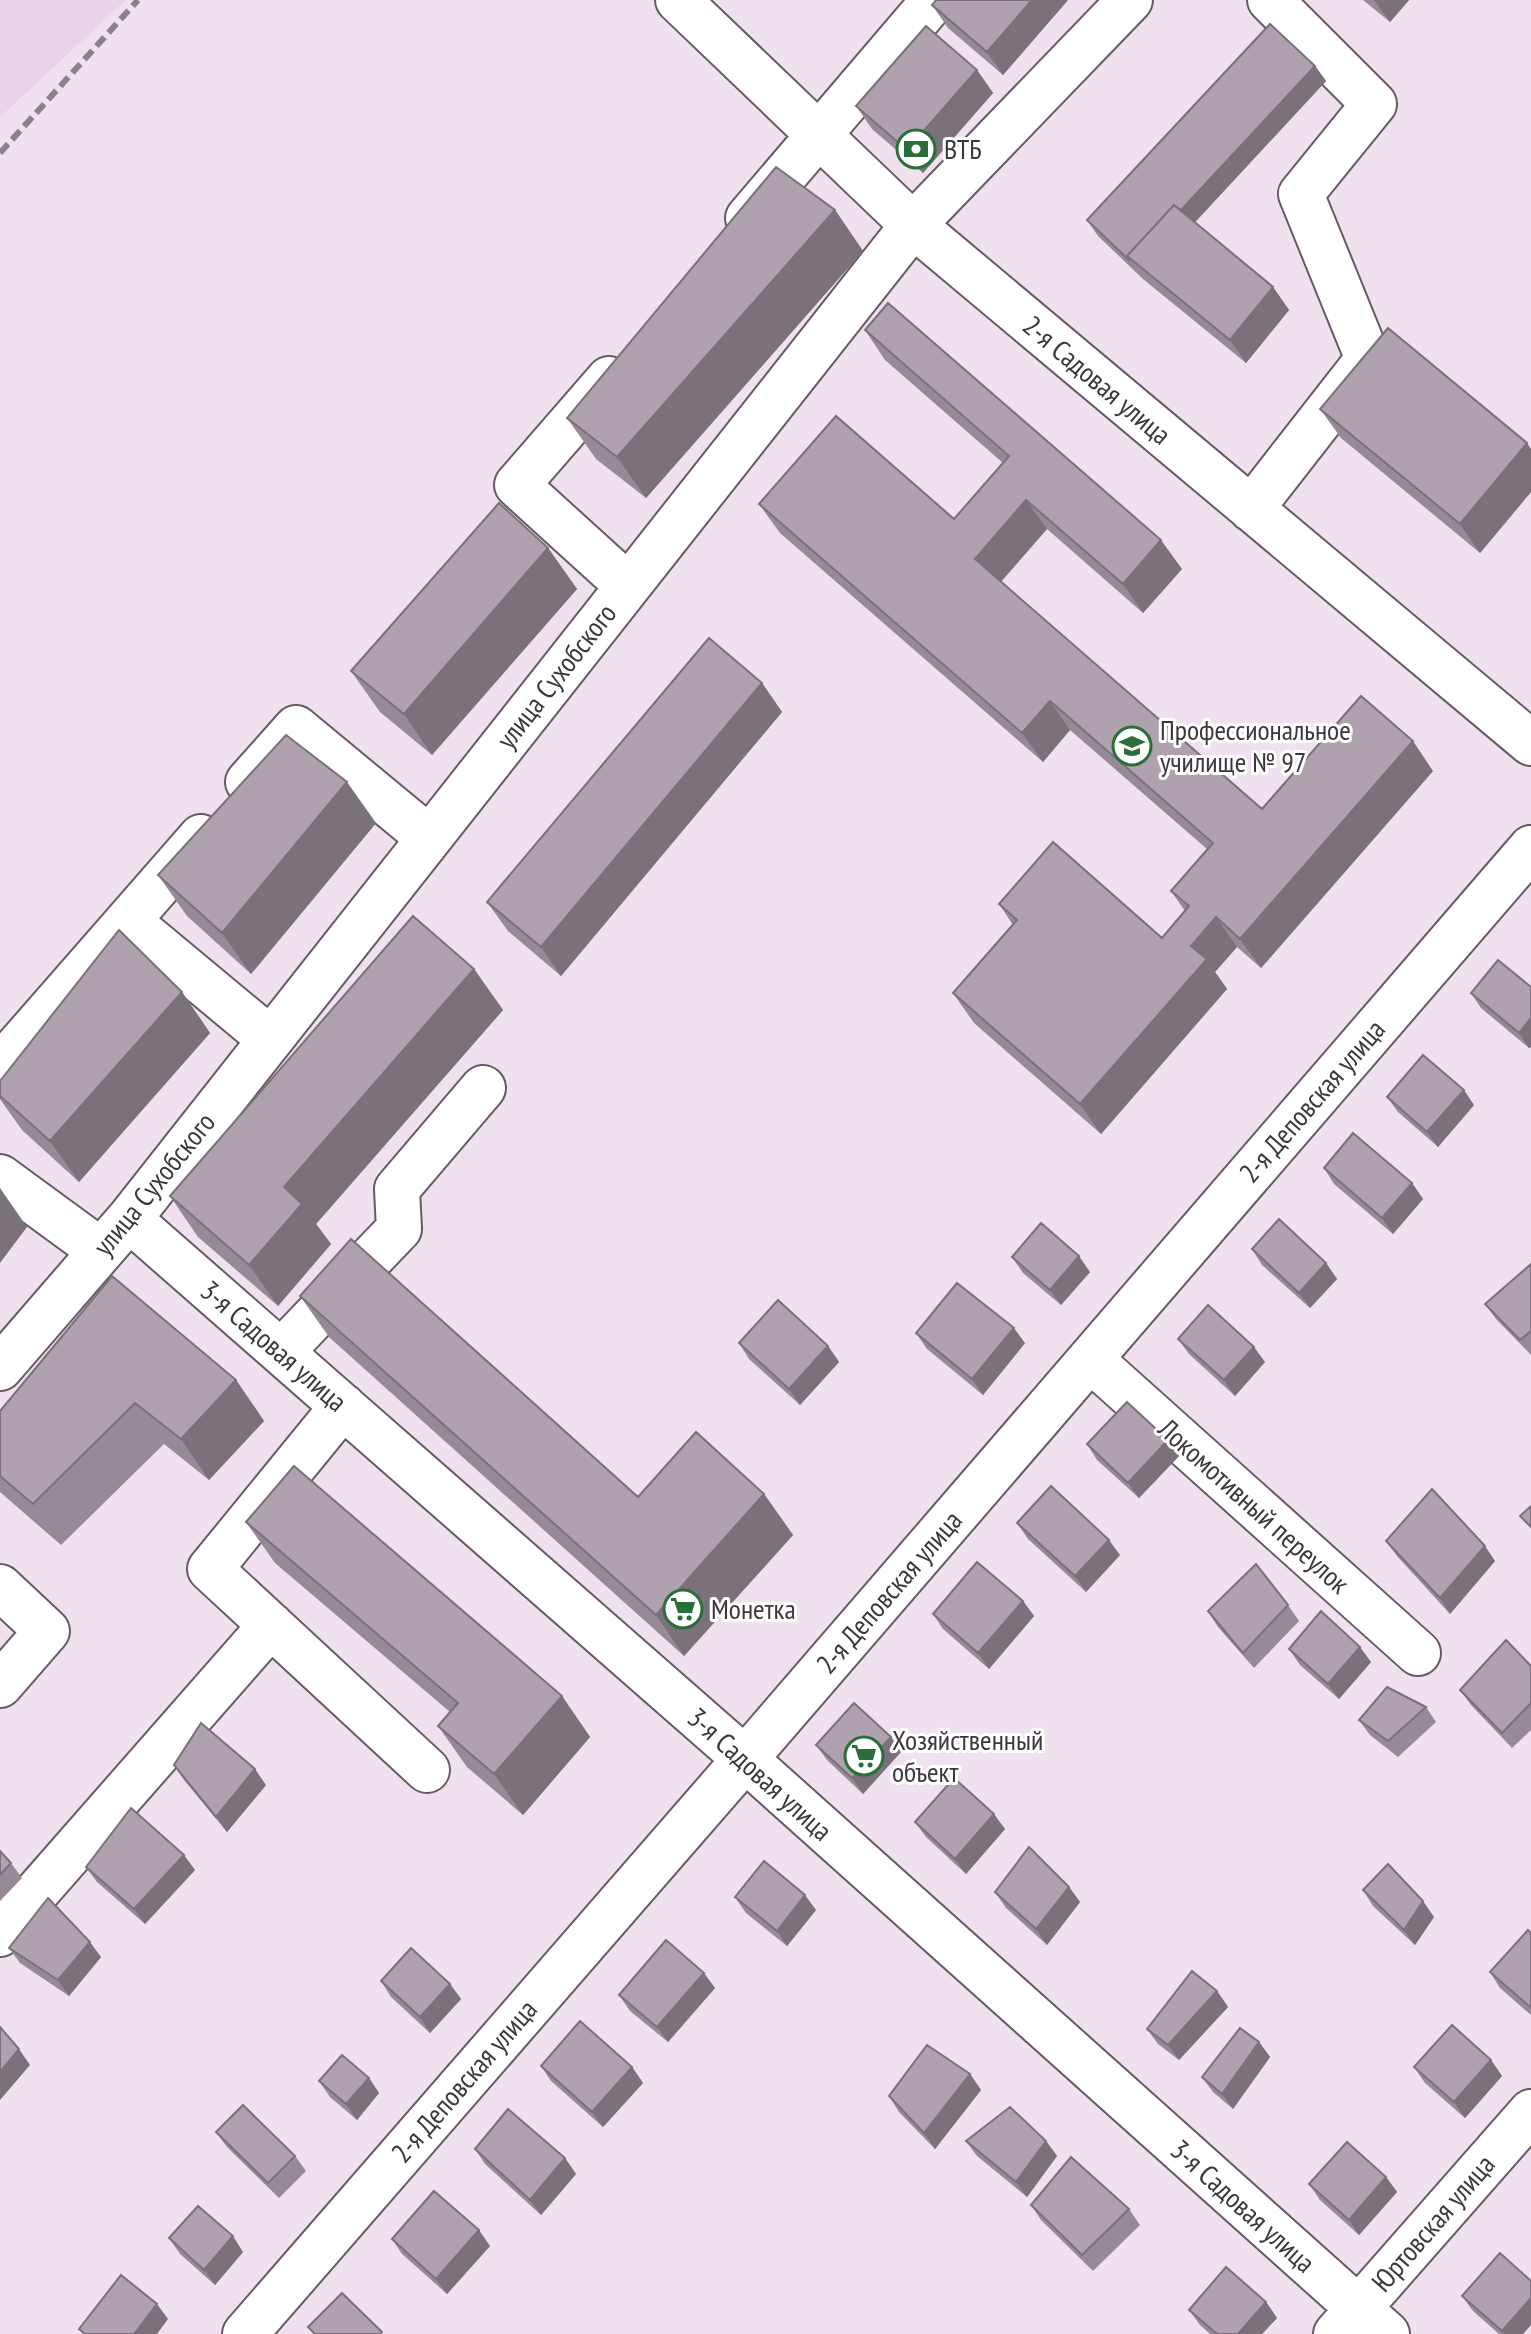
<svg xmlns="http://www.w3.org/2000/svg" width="1531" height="2334" font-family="'PT Sans Narrow',sans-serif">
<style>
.built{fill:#e9d4e7}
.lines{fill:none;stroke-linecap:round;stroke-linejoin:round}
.minor-casing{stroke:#675a66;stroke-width:48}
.minor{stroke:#fff;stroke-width:44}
.rail{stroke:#8b818a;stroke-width:6;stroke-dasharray:12 6;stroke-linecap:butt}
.wall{fill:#968a96}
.shaded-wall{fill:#7a717a}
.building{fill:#afa1ae;stroke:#7a717a;stroke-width:2}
.labels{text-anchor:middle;stroke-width:6;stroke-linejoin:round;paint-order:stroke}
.poi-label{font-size:28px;fill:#3d373c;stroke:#fff;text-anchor:start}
.street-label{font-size:28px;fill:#3d373c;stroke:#fff}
</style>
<rect width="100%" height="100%" fill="#f0e1ef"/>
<!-- built -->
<path class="built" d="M0,0H126L0,117Z"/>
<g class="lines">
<defs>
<path id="minor" d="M678,0L913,225L1531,743
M748,218L934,0
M609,379L517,485L627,585
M1251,509L1368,359L1301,194L1374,104L1270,0
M248,782L296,728L429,838
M128,921L270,1039
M0,1067L201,837
M0,1177L101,1251
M129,1219L745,1759L1387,2334
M281,1352L399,1229L397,1189L483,1088
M1090,1359L1418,1653
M0,1368L129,1219L913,225L1130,0
M343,1406L210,1569L427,1770
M0,1587L47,1631L0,1685
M0,1934L271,1625
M245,2334L745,1759L1531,848
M1336,2334L1531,2112"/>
</defs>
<!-- minor casing -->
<use href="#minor" class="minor-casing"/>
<!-- minor -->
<use href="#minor" class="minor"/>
<!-- rail -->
<path class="rail" d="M0,153L138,0"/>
</g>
<!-- wall -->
<path class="wall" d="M936,0H1068L1003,75L948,28L932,5Z
M1363,0H1409L1390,22Z
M1315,66L1326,81L1195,222L1273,287L1289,310L1246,363L1143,279L1098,236L1087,220Z
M977,70L993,93L923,173L872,129L856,106Z
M835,210L863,251L646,498L596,459L567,418Z
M865,330L1182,569L1143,613L1047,529L1001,582L1262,809L1433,771L1261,968L1237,947L1215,972L1227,989L1101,1134L974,1023L953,993L1013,925L999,904L1162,938L1185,911L1171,891L1207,849L1070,730L1043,762L780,533L759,504L954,519L1003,463L885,360Z
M1320,409L1531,449V492L1480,553L1341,438Z
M548,548L577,589L432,755L380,712L351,671Z
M762,683L782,712L561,976L508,931L487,902Z
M376,823L251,974L187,916L158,875Z
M474,969L503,1010L316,1224L331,1244L278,1306L198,1237L170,1196Z
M1531,987V1047L1529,1048L1481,1008L1471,993Z
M182,992L210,1033L79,1182L22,1130L0,1099V1081Z
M1387,1097L1474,1105L1438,1147L1398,1112Z
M1324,1168L1412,1183L1423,1199L1393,1234L1334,1184Z
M1252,1249L1326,1263L1337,1279L1310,1308L1262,1265Z
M1012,1257L1090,1272L1061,1305L1023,1273Z
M1531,1264V1355L1496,1319L1485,1304Z
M300,1296L638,1497L764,1494L793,1535L684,1656L329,1337Z
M916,1333L1025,1343L983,1395L927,1349Z
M1178,1339L1265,1362L1235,1396L1189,1354Z
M739,1343L828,1346L839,1362L800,1405L749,1359Z
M236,1380L264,1421L209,1480L164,1444L61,1545L0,1492V1411Z
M1168,1440L1179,1456L1139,1498L1097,1460L1087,1444Z
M246,1522L562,1696L590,1737L523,1815L467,1767L438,1726L450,1712L275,1563Z
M1017,1523L1120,1555L1086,1592L1028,1539Z
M1386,1541L1495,1561L1450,1614L1397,1556Z
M1023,1601L1034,1616L989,1669L943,1629L933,1614Z
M1288,1605L1299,1621L1254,1668L1218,1627L1208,1611Z
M1289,1649L1371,1662L1339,1699L1300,1665Z
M1531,1666V1730L1512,1748L1471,1705L1460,1690Z
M1426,1707L1436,1722L1398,1757L1370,1735L1359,1720Z
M891,1737L901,1752L863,1794L827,1760L816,1745Z
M174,1765L266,1785L227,1832L184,1780Z
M915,1822L1005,1829L966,1874L926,1837Z
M0,1851L11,1863L22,1878L0,1901Z
M86,1867L195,1870L145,1924L97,1882Z
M1069,1887L1080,1902L1047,1945L1006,1908L995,1892Z
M1363,1890L1434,1917L1415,1945L1373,1906Z
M735,1897L816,1910L787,1946L746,1913Z
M1531,1933V2015L1500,1988L1490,1972Z
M9,1948L101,1957L69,1996L20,1963Z
M381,1981L450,1984L461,1999L430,2033L391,1997Z
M715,1988L668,2042L630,2011L619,1995Z
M1217,1991L1228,2007L1179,2060L1158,2044L1147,2029Z
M1259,2042L1270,2057L1233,2109L1213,2092L1202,2077Z
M1491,2060L1502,2076L1465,2118L1425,2083L1414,2067Z
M541,2066L632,2067L643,2083L603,2127L551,2081Z
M970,2074L981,2090L935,2149L899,2112L889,2096Z
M369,2078L379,2093L357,2120L330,2097L319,2081Z
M216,2132L295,2156L306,2171L279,2198L227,2147Z
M966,2141H1046L1057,2156L1027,2197L977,2156Z
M475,2149L565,2158L576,2174L541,2215L485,2164Z
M1386,2177L1397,2192L1359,2235L1320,2200L1309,2184Z
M1031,2205L1129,2209L1140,2225L1093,2271L1041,2220Z
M169,2238L243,2252L215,2285L180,2254Z
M392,2239L490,2246L447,2294L402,2254Z
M1462,2296L1523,2334H1499L1473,2311Z
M1266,2302L1277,2318L1262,2334H1210L1200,2325L1189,2310Z"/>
<!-- shaded-wall -->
<path class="shaded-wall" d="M1032,0H1068L1003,75L987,52Z
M1374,0H1409L1390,22Z
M1315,66L1326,81L1148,273L1133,261Z
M977,70L993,93L923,173L907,150Z
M835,210L863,251L646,498L617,457Z
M1273,287L1289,310L1246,363L1230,340Z
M1527,443L1531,449V492L1480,553L1460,524Z
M1026,500L1047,529L995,588L975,559Z
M1161,540L1182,569L1143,613L1123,584Z
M548,548L577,589L432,755L404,714Z
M762,683L782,712L561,976L541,947Z
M1050,701L1070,730L1043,762L1022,733Z
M1413,741L1433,771L1261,968L1240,939Z
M347,782L376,823L251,974L222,933Z
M1216,917L1237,947L1215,972L1227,989L1101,1134L1080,1104L1191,946Z
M474,969L503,1010L316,1224L331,1244L278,1306L249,1265L284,1187Z
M182,992L210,1033L79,1182L50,1141Z
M1531,1018V1047L1529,1048L1519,1033Z
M1464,1090L1474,1105L1438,1147L1427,1132Z
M1412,1183L1423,1199L1393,1234L1382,1218Z
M0,1188L27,1227L0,1263Z
M1079,1256L1090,1272L1061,1305L1050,1290Z
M1326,1263L1337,1279L1310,1308L1299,1293Z
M1014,1328L1025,1343L983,1395L972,1379Z
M828,1346L839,1362L800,1405L789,1389Z
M1254,1347L1265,1362L1235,1396L1224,1380Z
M236,1380L264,1421L209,1480L181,1439Z
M1168,1440L1179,1456L1139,1498L1128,1483Z
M764,1494L793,1535L684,1656L656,1615Z
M1109,1540L1120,1555L1086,1592L1075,1576Z
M1485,1546L1495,1561L1450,1614L1440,1598Z
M1023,1601L1034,1616L989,1669L978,1653Z
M1360,1647L1371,1662L1339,1699L1328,1684Z
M562,1696L590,1737L523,1815L494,1774Z
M891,1737L901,1752L863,1794L852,1778Z
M255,1769L266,1785L227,1832L216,1817Z
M994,1814L1005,1829L966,1874L955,1859Z
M184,1855L195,1870L145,1924L134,1909Z
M1069,1887L1080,1902L1047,1945L1036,1929Z
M805,1895L816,1910L787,1946L777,1931Z
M1423,1901L1434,1917L1415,1945L1404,1930Z
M90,1942L101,1957L69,1996L58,1980Z
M704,1973L715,1988L668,2042L657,2027Z
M450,1984L461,1999L430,2033L420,2017Z
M1217,1991L1228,2007L1179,2060L1168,2045Z
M1259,2042L1270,2057L1233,2109L1222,2094Z
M19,2049L30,2065L0,2100V2072Z
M1491,2060L1502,2076L1465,2118L1454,2102Z
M632,2067L643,2083L603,2127L592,2112Z
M970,2074L981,2090L935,2149L924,2133Z
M369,2078L379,2093L357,2120L346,2104Z
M1046,2141L1057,2156L1027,2197L1016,2182Z
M565,2158L576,2174L541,2215L530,2200Z
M1386,2177L1397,2192L1359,2235L1349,2220Z
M479,2230L490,2246L447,2294L436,2279Z
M233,2236L243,2252L215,2285L204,2270Z
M1531,2298V2325L1523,2334H1504L1502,2331Z
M1266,2302L1277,2318L1262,2334H1238Z
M157,2304L168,2319L157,2334H134Z"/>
<!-- building -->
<path class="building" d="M936,0H1032L987,52L932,5Z
M1270,24L1315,66L1181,210L1174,205L1127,256L1130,261L1087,220Z
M926,26L977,70L907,150L856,106Z
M776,167L835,210L617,457L567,418Z
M1174,205L1273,287L1230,340L1127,256Z
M888,303L1161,540L1123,584L1026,500L975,559L1262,809L1361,696L1413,741L1240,939L1216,917L1191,946L1207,959L1080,1104L953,993L1017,920L999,904L1053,842L1162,938L1189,906L1171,891L1213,843L1050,701L1022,733L759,504L836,416L954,519L1009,456L865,330Z
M1388,328L1527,443L1460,524L1320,409Z
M499,503L548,548L404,714L351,671Z
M709,638L762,683L541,947L487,902Z
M286,735L347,782L222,933L158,875Z
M413,916L474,969L284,1187L302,1204L249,1265L170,1196Z
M119,930L182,992L50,1141L0,1096V1081Z
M1498,960L1531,987V1018L1519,1033L1471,993Z
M1423,1055L1464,1090L1427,1132L1387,1097Z
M1353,1133L1412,1183L1382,1218L1324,1168Z
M1279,1219L1326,1263L1299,1293L1252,1249Z
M1041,1223L1079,1256L1050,1290L1012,1257Z
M351,1239L638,1497L696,1432L764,1494L656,1615L300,1296Z
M1531,1264V1331L1520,1340L1485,1304Z
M112,1276L236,1380L181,1439L135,1403L33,1504L0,1476V1411Z
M957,1283L1014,1328L972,1379L916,1333Z
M778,1300L828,1346L789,1389L739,1343Z
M1208,1305L1254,1347L1224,1380L1178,1339Z
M1127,1402L1168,1440L1128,1483L1087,1444Z
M294,1466L562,1696L494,1774L438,1726L458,1703L246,1522Z
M1051,1486L1109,1540L1075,1576L1017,1523Z
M1432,1489L1485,1546L1440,1598L1386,1541Z
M1531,1506V1527L1520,1516Z
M977,1562L1023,1601L978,1653L933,1614Z
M1256,1564L1288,1605L1243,1653L1208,1611Z
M1321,1611L1360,1647L1328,1684L1289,1649Z
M1506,1640L1531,1666V1703L1502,1733L1460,1690Z
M1387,1687L1426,1707L1388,1741L1359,1720Z
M854,1703L891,1737L852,1778L816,1745Z
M201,1723L255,1769L216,1817L174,1765Z
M954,1778L994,1814L955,1859L915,1822Z
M131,1808L184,1855L134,1909L86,1867Z
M1029,1847L1069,1887L1036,1929L995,1892Z
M0,1851L11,1863L0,1875Z
M764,1861L805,1895L777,1931L735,1897Z
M1388,1864L1423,1901L1404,1930L1363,1890Z
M48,1898L90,1942L58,1980L9,1948Z
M1528,1930L1531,1933V2006L1530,2007L1490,1972Z
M666,1940L704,1973L657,2027L619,1995Z
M411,1948L450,1984L420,2017L381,1981Z
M1192,1971L1217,1991L1168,2045L1147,2029Z
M580,2021L632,2067L592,2112L541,2066Z
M1452,2025L1491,2060L1454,2102L1414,2067Z
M0,2027L19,2049L0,2072Z
M1240,2028L1259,2042L1222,2094L1202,2077Z
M927,2045L970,2074L924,2133L889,2096Z
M342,2055L369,2078L346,2104L319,2081Z
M243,2105L295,2156L268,2183L216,2132Z
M1010,2107L1046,2141L1016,2182L966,2141Z
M508,2109L565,2158L530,2200L475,2149Z
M1347,2142L1386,2177L1349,2220L1309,2184Z
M1071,2157L1129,2209L1082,2255L1031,2205Z
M434,2191L479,2230L436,2279L392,2239Z
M198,2206L233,2236L204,2270L169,2238Z
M1500,2253L1531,2281V2298L1502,2331L1462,2296Z
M1226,2267L1266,2302L1238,2334H1217L1189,2310Z
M121,2275L157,2304L134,2334H85L79,2329Z
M342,2293L382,2332L380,2334H315L308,2327Z"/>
<!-- icons -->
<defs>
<symbol id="bank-ring" viewBox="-11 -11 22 22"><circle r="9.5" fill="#fff" stroke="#2a6e39" stroke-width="1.5"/><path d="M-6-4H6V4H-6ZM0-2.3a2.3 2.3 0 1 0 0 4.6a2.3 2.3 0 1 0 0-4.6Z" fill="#2a6e39"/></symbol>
<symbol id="university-ring" viewBox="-11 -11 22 22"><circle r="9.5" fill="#fff" stroke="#2a6e39" stroke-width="1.5"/><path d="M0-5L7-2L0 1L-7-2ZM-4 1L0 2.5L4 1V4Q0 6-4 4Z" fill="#2a6e39"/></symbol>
<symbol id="supermarket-ring" viewBox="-11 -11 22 22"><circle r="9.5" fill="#fff" stroke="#2a6e39" stroke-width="1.5"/><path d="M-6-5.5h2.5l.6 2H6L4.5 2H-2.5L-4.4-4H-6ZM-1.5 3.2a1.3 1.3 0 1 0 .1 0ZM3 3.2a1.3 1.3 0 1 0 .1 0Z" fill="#2a6e39"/></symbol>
</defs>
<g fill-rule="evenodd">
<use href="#bank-ring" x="894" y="127" width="44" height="44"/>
<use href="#university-ring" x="1110" y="724" width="44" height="44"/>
<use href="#supermarket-ring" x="661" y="1587" width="44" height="44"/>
<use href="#supermarket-ring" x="842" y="1734" width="44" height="44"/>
</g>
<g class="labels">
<!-- poi labels -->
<g class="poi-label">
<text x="944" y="159">ВТБ</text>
<text x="1160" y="740">Профессиональное<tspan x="1160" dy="32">училище № 97</tspan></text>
<text x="711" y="1619">Монетка</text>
<text x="892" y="1750">Хозяйственный<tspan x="892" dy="32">объект</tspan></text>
</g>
<!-- street labels -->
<g class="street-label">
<text transform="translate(1097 380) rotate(40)" y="10">2-я Садовая улица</text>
<text transform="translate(556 676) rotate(-52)" y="10">улица Сухобского</text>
<text transform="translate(1312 1101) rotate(-49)" y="10">2-я Деповская улица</text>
<text transform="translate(154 1184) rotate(-51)" y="10">улица Сухобского</text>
<text transform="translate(274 1346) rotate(41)" y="10">3-я Садовая улица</text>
<text transform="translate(1254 1506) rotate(42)" y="10">Локомотивный переулок</text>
<text transform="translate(889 1592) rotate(-49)" y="10">2-я Деповская улица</text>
<text transform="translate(760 1774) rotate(42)" y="10">3-я Садовая улица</text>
<text transform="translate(464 2081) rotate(-49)" y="10">2-я Деповская улица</text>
<text transform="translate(1243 2206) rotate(42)" y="10">3-я Садовая улица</text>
<text transform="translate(1433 2223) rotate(-49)" y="10">Юртовская улица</text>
</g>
</g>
</svg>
